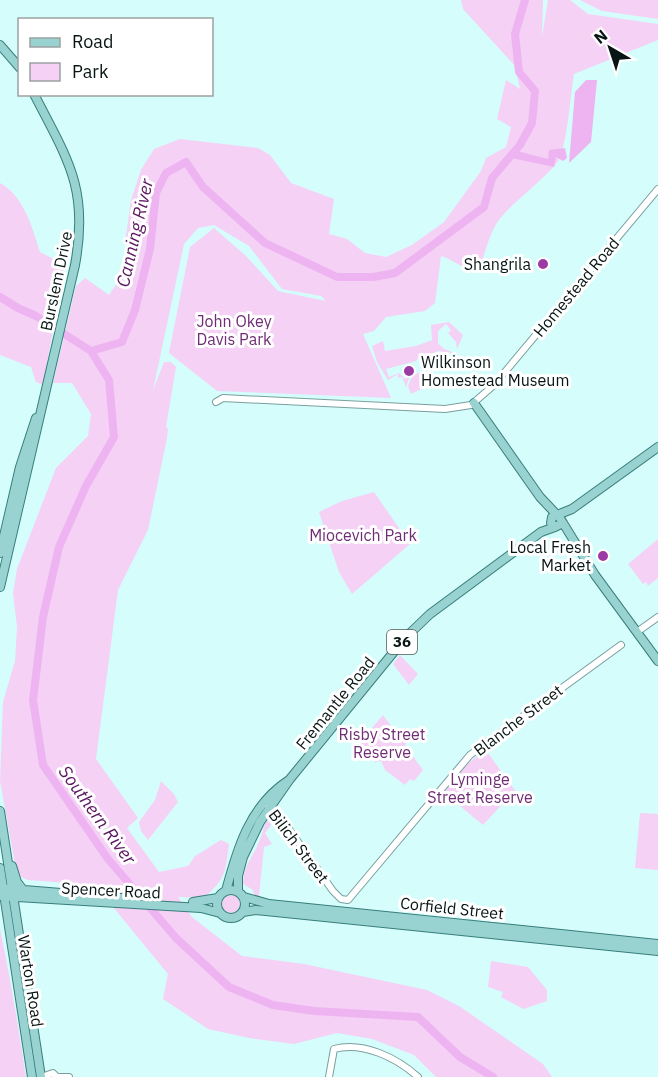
<svg xmlns="http://www.w3.org/2000/svg" width="658" height="1077" font-family="'IBM Plex Sans',sans-serif">
<style>
.green{fill:#f5d1f6}
.water{fill:#eeb4f1}
.lines{fill:none;stroke-linecap:round;stroke-linejoin:round}
.river{stroke:#eeb4f1;stroke-width:8}
.minor-casing{stroke:#7a9f9e;stroke-width:8}
.major-casing{stroke:#387e7b;stroke-width:10}
.minor{stroke:#fff;stroke-width:6}
.major{stroke:#98d3d1;stroke-width:8}
.poi-dot{fill:#9c3ba3;stroke:#fff;stroke-width:2}
.labels{text-anchor:middle;stroke-width:6;stroke-linejoin:round;paint-order:stroke}
.shield{fill:#fff;stroke:#515b5a;stroke-width:1.5}
.shield-label{font-size:15px;font-weight:bold;fill:#071514}
.poi-label{font-size:16px;fill:#071514;stroke:#fff;text-anchor:end}
.street-label{font-size:16px;fill:#071514;stroke:#fff}
.park-label{font-size:16px;fill:#702d75;stroke:#fff}
.water-label{font-size:18px;font-style:italic;fill:#5a165f;stroke:#fff}
</style>
<rect width="100%" height="100%" fill="#d5fdfb"/>
<!-- green -->
<path class="green" d="M461,0H543L542,37L548,0H570L588,14L658,24V40L574,74C570,97 568,140 559,159C552,173 515,201 504,214C489,229 487,251 478,270C462,270 455,260 441,256L435,303L425,311L386,317L374,331L363,334L391,398L217,391L169,353L190,247L214,228L246,256L278,291L326,301L321,296L282,289L249,246L214,225L198,228L184,244L153,390L164,362H171L176,367L166,427L168,429L167,438L148,530L118,590L96,759L138,818L127,828L159,872L188,866L195,856L221,840L229,844C225,872 227,877 204,898L178,897L192,917L242,956L304,964L427,990L459,1006L543,1064L552,1077H436L414,1055L372,1039L337,1033L294,1044L249,1038L208,1029L163,999L168,974L95,885L28,880L17,875L0,781L3,702L15,661L17,627L13,593L17,569L56,468L88,436L91,414L72,383H53L76,286L85,278L109,295L121,277L127,257L126,236L131,200L141,170L154,149L180,139L258,148L270,155L291,183L334,199L329,234L347,239L365,253L386,257L412,245L444,222L481,171L486,158L506,147L511,127L497,119L506,80L520,89L515,66L463,9Z
M580,0H658V19L602,11Z
M0,183C24,196 32,227 40,252L65,265L43,385L36,382L31,367L0,355Z
M449,322L463,335L457,349L456,342L448,333L451,330L446,324L438,331V343L444,349L458,354L438,351L425,357L420,355L416,361L386,369L389,377L399,373L405,379L410,376L406,387L402,377L398,378V374L388,380L377,362L372,346L383,341L385,351L416,346L432,340L431,325Z
M420,372L424,382L432,376L435,382L411,394L408,386L412,376Z
M374,492L410,544L352,594L339,572L319,512L342,501Z
M658,539V578L648,586L646,582L643,584L628,564Z
M400,655L418,674L409,685L393,664Z
M383,715L397,734L408,738L405,745L423,770L414,781L410,779L405,785L385,770L381,761L375,762L356,747Z
M485,749L517,793L507,799L483,825L443,792L463,768Z
M161,781L174,794L178,802L148,840L141,831L139,822L155,800Z
M640,813L658,814V870L635,868Z
M270,820L271,825L265,833L272,844L264,847L259,896L255,897L253,890L243,884C243,866 253,857 259,842C262,835 263,829 266,822Z
M222 904a9 9 0 1 1 18 0a9 9 0 1 1-18 0Z
M0,929C11,981 18,1026 26,1077H0Z
M491,961L528,967L547,990V1001L523,1009L501,997L503,992L488,987Z"/>
<!-- water -->
<path class="water" d="M586,80H597L591,142L569,163L575,92Z
M565,148L567,158L563,161L556,157L554,167L511,158L517,151L548,159L549,150Z"/>
<g class="lines">
<!-- river -->
<path class="river" d="M0,297L18,308L36,316L91,351L122,342L135,310L150,249L156,193L166,173L186,162L203,187L265,243L337,277H373L395,273L484,207L492,178L520,145L532,123L535,91L519,72L515,34L525,0
M91,351L109,380L114,437L86,486L59,547L43,617L33,700L43,765L108,859L176,938L229,987L273,1005L314,1011L418,1017L460,1057L493,1077"/>
<defs>
<path id="minor" d="M216,402L223,398L445,409L471,405L494,385L658,189
M637,632L658,617
M267,805L276,811L333,891L341,899L348,900L470,755L621,645
M41,1077L53,1073L56,1076
M55,1077H69
M329,1077L334,1049C363,1041 397,1058 418,1077"/>
<path id="major" d="M0,45L20,68
M474,403L540,497L557,515
M558,515L563,523L555,527L551,523L552,517L572,509L658,447
M563,523L595,575L658,661
M0,553L20,467L36,418
M0,587L75,265C89,189 68,160 34,94
M0,811L41,1077
M12,866L17,882L24,891
M0,868L32,1077
M0,888L134,899
M217 904a14 14 0 1 1 28 0a14 14 0 1 1-28 0Z
M226,891C237,849 250,805 289,780
M238,892V876L243,857L260,822L290,779L406,637L430,614L541,532L555,527
M0,896L201,908L220,913
M244,897L269,904L658,944
M193,902L218,898
M243,912L256,910L658,951"/>
</defs>
<!-- minor casing -->
<use href="#minor" class="minor-casing"/>
<!-- major casing -->
<use href="#major" class="major-casing"/>
<!-- minor -->
<use href="#minor" class="minor"/>
<!-- major -->
<use href="#major" class="major"/>
</g>
<!-- markers -->
<g class="poi-dot">
<circle cx="543" cy="264" r="6"/>
<circle cx="409" cy="371" r="6"/>
<circle cx="603" cy="556" r="6"/>
</g>
<g class="labels">
<!-- shield labels -->
<rect class="shield" x="387" y="630" width="30" height="24" rx="4.5"/>
<g class="shield-label">
<text x="402" y="647">36</text>
</g>
<!-- poi labels -->
<g class="poi-label">
<text x="531" y="270">Shangrila</text>
<text x="421" y="368" text-anchor="start">Wilkinson<tspan x="421" dy="18">Homestead Museum</tspan></text>
<text x="591" y="553">Local Fresh<tspan x="591" dy="18">Market</tspan></text>
</g>
<!-- street labels -->
<g class="street-label">
<text transform="translate(56 281) rotate(-78)" y="6">Burslem Drive</text>
<text transform="translate(576 287) rotate(-50)" y="6">Homestead Road</text>
<text transform="translate(335 703) rotate(-51)" y="6">Fremantle Road</text>
<text transform="translate(518 720) rotate(-37)" y="6">Blanche Street</text>
<text transform="translate(299 846) rotate(53)" y="6">Bilich Street</text>
<text transform="translate(111 890) rotate(3)" y="6">Spencer Road</text>
<text transform="translate(452 908) rotate(6)" y="6">Corfield Street</text>
<text transform="translate(31 981) rotate(81)" y="6">Warton Road</text>
</g>
<!-- park labels -->
<g class="park-label">
<text x="234" y="327">John Okey<tspan x="234" dy="18">Davis Park</tspan></text>
<text x="363" y="541">Miocevich Park</text>
<text x="382" y="740">Risby Street<tspan x="382" dy="18">Reserve</tspan></text>
<text x="480" y="785">Lyminge<tspan x="480" dy="18">Street Reserve</tspan></text>
</g>
<!-- water labels -->
<g class="water-label">
<text transform="translate(135 233) rotate(-77)" y="6">Canning River</text>
<text transform="translate(97 815) rotate(54)" y="6">Southern River</text>
</g>
</g>
<!-- legend -->
<rect x="18" y="18" width="195" height="78" fill="#ffffff" stroke="#9ca1a1" stroke-width="1.5"/>
<rect x="30" y="38" width="30" height="9" fill="#98d3d1" stroke="#9ca1a1" stroke-width="1.5"/>
<text x="72" y="48" font-size="18" fill="#071514">Road</text>
<rect x="30" y="63" width="30" height="18" fill="#f5d1f6" stroke="#9ca1a1" stroke-width="1.5"/>
<text x="72" y="78" font-size="18" fill="#071514">Park</text>
<!-- north arrow -->
<g transform="translate(610 48) rotate(321)" stroke="#ffffff" stroke-width="4.5" paint-order="stroke">
<path d="M0-4.5L10 22L0 15L-10 22Z" fill="#071514"/>
<text y="-9" font-size="16" font-weight="bold" text-anchor="middle" fill="#071514">N</text>
</g>
</svg>
